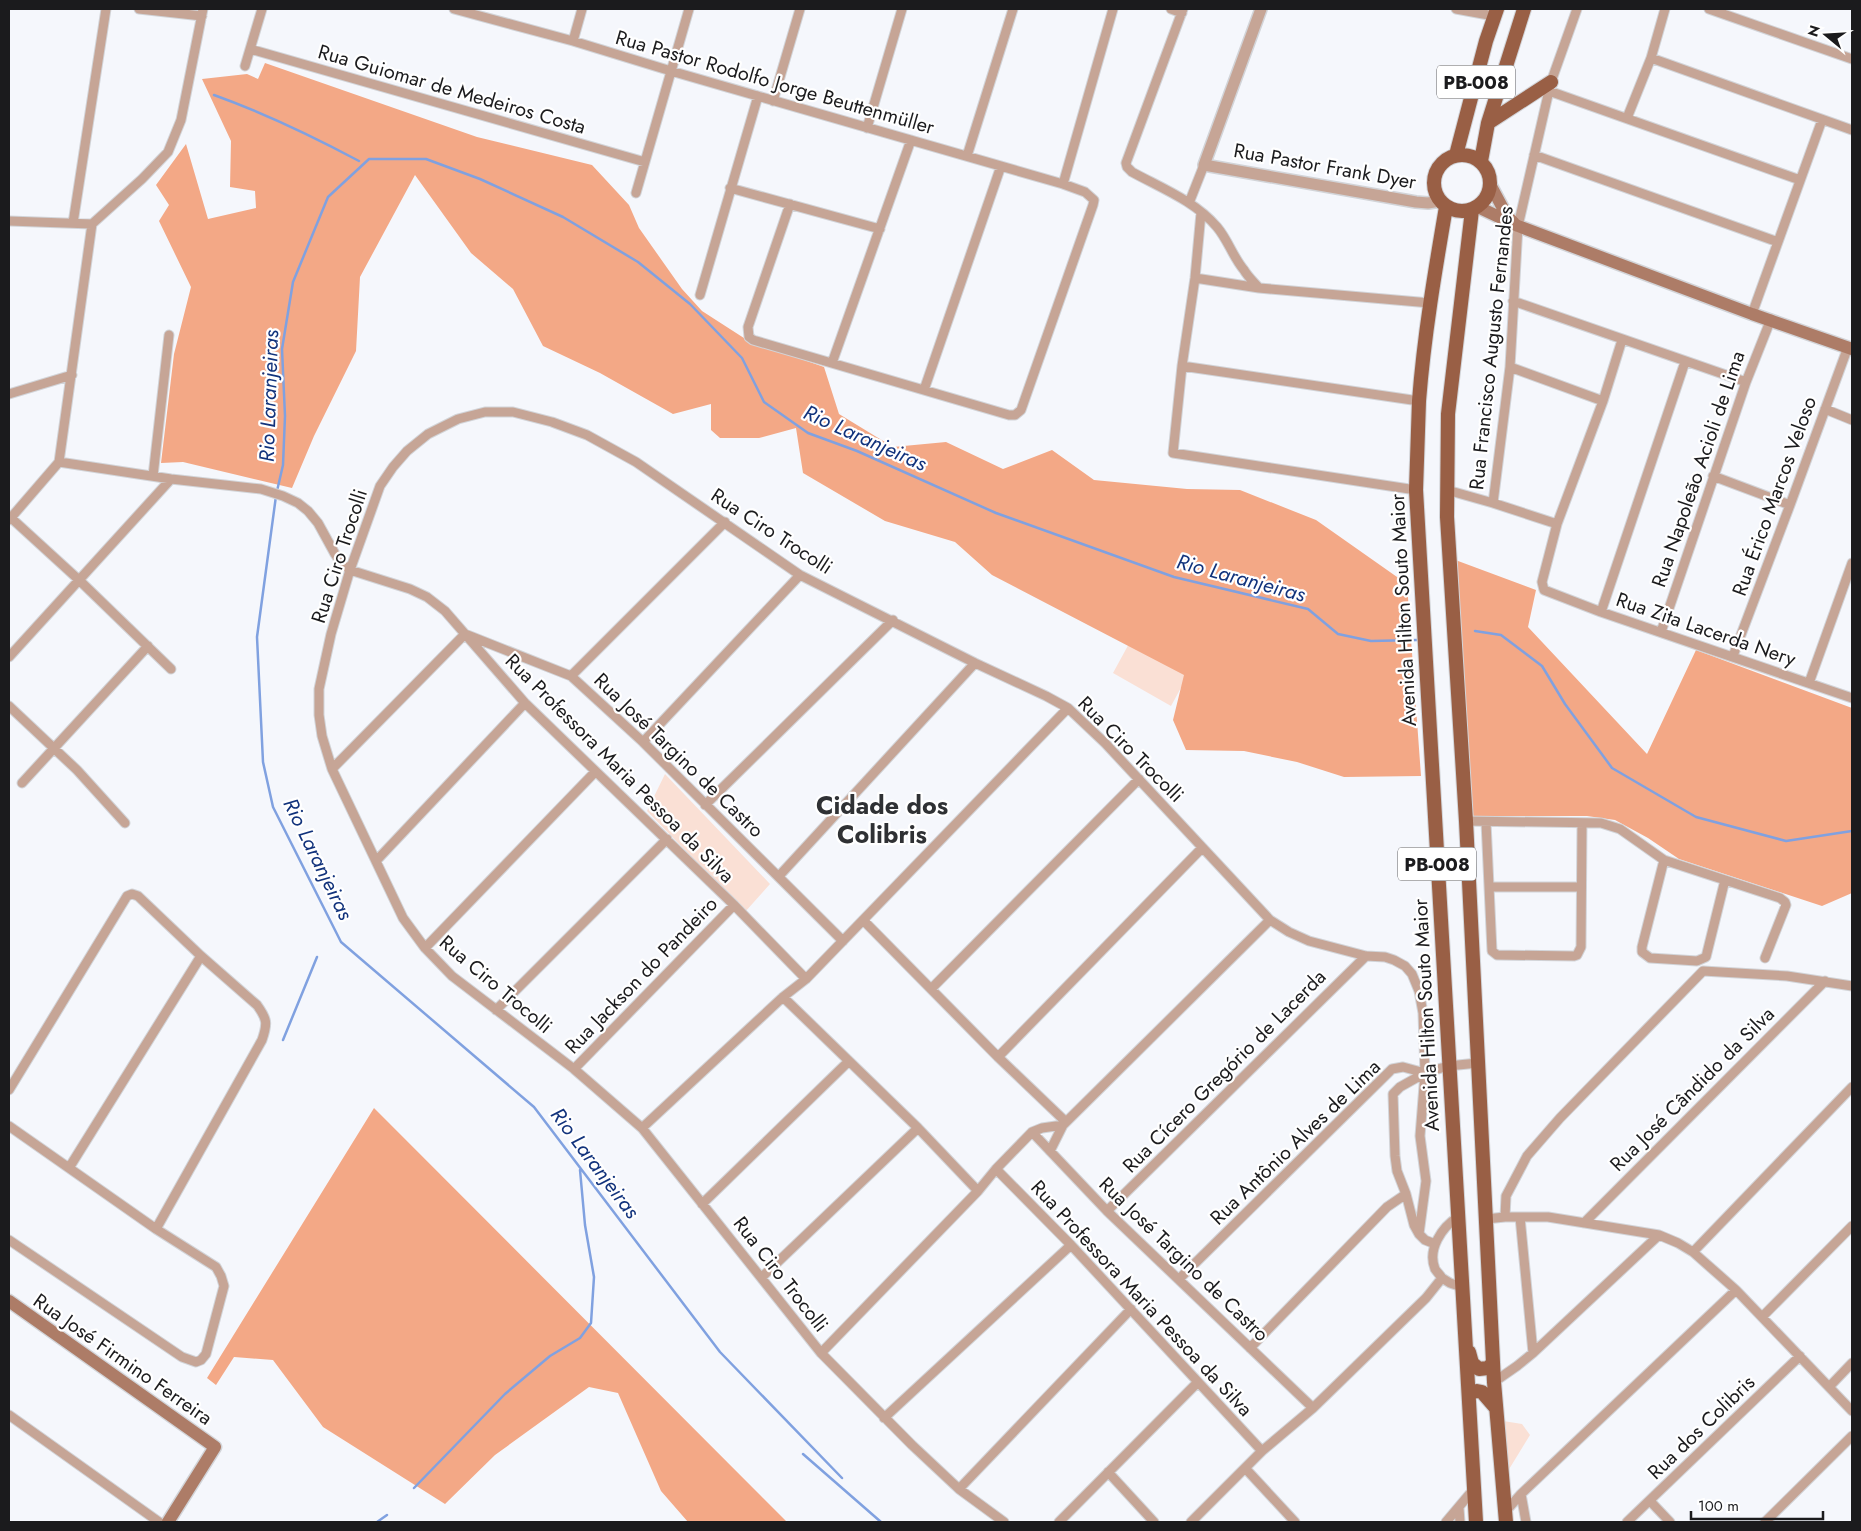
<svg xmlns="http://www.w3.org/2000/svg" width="1861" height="1531" font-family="Jost,sans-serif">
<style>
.green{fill:#fae0d5}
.forest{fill:#f3a886}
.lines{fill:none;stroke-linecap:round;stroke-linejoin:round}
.stream{stroke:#80a1e0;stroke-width:2.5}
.minor-casing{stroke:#d2d4d8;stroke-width:11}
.tertiary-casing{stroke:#d2d4d8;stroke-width:14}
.secondary-casing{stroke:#d2d4d8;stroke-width:15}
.primary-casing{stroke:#d2d4d8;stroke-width:16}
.minor{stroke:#c6a596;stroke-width:9}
.tertiary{stroke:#c6a596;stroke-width:11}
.secondary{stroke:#ad7c67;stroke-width:12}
.primary{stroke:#995f45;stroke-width:14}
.labels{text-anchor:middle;stroke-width:4.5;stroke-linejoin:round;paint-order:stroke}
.shield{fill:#fff;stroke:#5f5f61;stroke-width:1}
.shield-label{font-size:19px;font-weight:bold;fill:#1b1b1d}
.street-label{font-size:20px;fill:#1b1b1d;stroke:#fff}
.water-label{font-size:21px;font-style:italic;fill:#12337c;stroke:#fff}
.district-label{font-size:25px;font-weight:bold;fill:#2f3134;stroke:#fff}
</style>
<rect width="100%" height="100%" fill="#f5f7fc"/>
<!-- green -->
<path class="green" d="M1131,640L1189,673L1171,706L1113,673Z
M665,774L770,884L745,912L647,811Z
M1497,1420L1522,1424L1530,1435L1500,1484Z"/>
<!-- forest -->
<path class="forest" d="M265,63L477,137L592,165L629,205L639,228L682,289L702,311L747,340L824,367L839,414L893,447L946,442L1003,469L1052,450L1094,480L1187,489L1240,490L1316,520L1407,584L1421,776L1344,777L1297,762L1244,751L1186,750L1173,720L1184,675L992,575L955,542L885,521L803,473L796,428L759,438H720L711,430V404L673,414L600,373L543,346L513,289L471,253L415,175L360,277L356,351L314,436L292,488L183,462L161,463L174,354L191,287L159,221L169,205L156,185L186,144L208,219L256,208L255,191L230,187L231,141L202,79L247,74L258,79Z
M1450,558L1536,590L1528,627L1647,754L1696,650L1852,708V893L1822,906L1679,859L1648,838L1615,820L1587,816H1470Z
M374,1108L786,1521L787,1522H688L661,1491L618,1393L589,1387L495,1455L445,1504L323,1427L273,1360L234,1357L216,1385L207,1378Z"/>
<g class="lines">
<!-- stream -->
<path class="stream" d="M214,95C264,113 312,136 359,161
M277,491L283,465L285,416L282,349L293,282L328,197L369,159H426L480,179L563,217L638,262L690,304L742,358L764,402L808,433L857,451L996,513L1174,577L1308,609L1338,634L1371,641L1417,640
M276,496L257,637L263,762L273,807L341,942L534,1107L720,1352L842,1478
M1475,631L1501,635L1542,666L1565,704L1612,768L1696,817L1786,841L1852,831
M283,1040L317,957
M803,1454L881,1522
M414,1488L505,1394L550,1356L580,1338L591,1323L594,1277L585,1225L580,1170
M377,1522L387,1515"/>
<defs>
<path id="minor" d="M139,9L202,16
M454,9L573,41L671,71L1063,184L1085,192L1094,200L1093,205L1021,410L1015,415H1009L753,340L749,337L748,327L790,204
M1171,9L1182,13
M1183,9L1126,163L1127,167L1132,172C1161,188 1195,201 1217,227C1228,240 1233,257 1244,270C1248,277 1254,282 1259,288
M1456,9L1494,16
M1709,9L1852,59
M573,41L582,9
M250,49L645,162
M1651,58L1852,130
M245,66L262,9
M1549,91L1800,180
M773,101L800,9
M1627,118L1651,58L1665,9
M867,128L902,9
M1534,155L1778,242
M967,156L1013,9
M1063,184L1113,9
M730,188L880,229
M636,193L689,9
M1189,203L1204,165
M1201,213L1195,278L1182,366L1173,453L1416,490
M9,221L92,224
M73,223L106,9
M92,224L142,179L168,152L181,120L203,9
M1195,278L1259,288L1430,303
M700,295L758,96
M1513,301L1746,382
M1752,314L1822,120
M1622,340L1603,401L1557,524L1542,582L1544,590L1601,612L1852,698
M832,363L911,140
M1182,366L1419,401
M1510,367L1603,401
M924,390L1001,166
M9,394L72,375
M1825,409L1852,420
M59,462L171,479L261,489L283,496L298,503L308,511L318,523L335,554L341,563L350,570L410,589L427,597L445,611L525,703L734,905L806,979
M59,462L92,224
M153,476L169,335
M1713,476L1790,505
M1447,490L1493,503
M9,516L79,580L171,669
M9,520L59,462
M1557,524L1493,503L1510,367L1518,226L1551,82L1577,9
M1601,612L1685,362
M1661,632L1746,382L1771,319
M1733,656L1790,505L1848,347
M9,657L171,479
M571,676L725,522
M1809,683L1852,563
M9,706L77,770L125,823
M643,742L800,575
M332,769L465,634L571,676L643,742L843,941
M22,783L148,646
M705,805L893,620
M1466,821L1601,823L1620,829L1664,860L1780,898L1785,902L1786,905L1765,958
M1486,822L1492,951L1497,955L1574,956L1577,955L1581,947L1582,824
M1664,860L1642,947V952L1650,958L1697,961L1706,957L1725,880
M376,861L525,703
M779,876L975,663
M1490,887H1581
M863,920L998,1057L1066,1122
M425,948L595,772
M931,989L1139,779
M783,997L918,1128L978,1191
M496,1010L667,839
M998,1057L1202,848
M574,1069L734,905
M1425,1073L1400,1087L1393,1094L1395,1156L1397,1171L1406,1194L1414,1225L1419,1234L1425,1240L1435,1244
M9,1090L127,896L132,894L138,896L201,956L257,1005C267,1019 268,1023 262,1040L156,1229
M9,1126L156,1229L216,1267L221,1276L224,1286L206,1354L201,1360L196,1362L182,1357L9,1240
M642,1128L783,997L806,979L1068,708
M1032,1132L1107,1211L1313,1408
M1050,1151L1063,1125L1270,920
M69,1168L201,956
M996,1169L1071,1245L1262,1451
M702,1204L848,1062
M1107,1211L1366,956
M1505,1217L1506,1196L1527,1156L1560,1118L1703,971L1787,976L1852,986
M1520,1217L1533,1353
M1486,1219L1505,1217H1548L1659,1235L1678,1243L1693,1252L1736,1290L1852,1411
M1584,1223L1825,981
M1693,1252L1852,1087
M762,1277L918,1128
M1442,1278C1440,1275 1437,1272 1435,1269C1427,1249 1442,1227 1458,1217
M1179,1279L1392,1069L1403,1067L1425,1073L1448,1066L1478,1063
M1762,1317L1852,1226
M1250,1348L1387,1207L1406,1194
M821,1353L978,1191L996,1169L1032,1132L1042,1128L1063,1125
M1494,1382L1517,1366L1533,1353L1659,1235
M1829,1387L1852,1363
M9,1415L159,1522
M884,1418L1071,1245
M1245,1468L1295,1522
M1108,1472L1154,1522
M959,1489L1131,1309
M1521,1494L1526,1522
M1650,1501L1670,1522
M1459,1508L1460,1522
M1505,1512L1521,1494L1736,1290
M1004,1522L959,1489L912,1445L821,1353L642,1128L574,1069L452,976L425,948L403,918L332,769L322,736L319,715V689L331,634L350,570L380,486L393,467L407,451L428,434L458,419L485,412H513L552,422L587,435L636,462L800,575L975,663L1046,696L1068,708L1105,743L1270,920L1289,932L1309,941L1366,956L1385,957L1394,960L1405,966L1412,974L1419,991L1423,1013L1425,1073L1420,1136L1426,1181L1419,1234
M1059,1522L1198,1382
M1191,1522L1262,1451L1313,1408L1426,1298L1442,1278L1450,1283L1462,1287
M1446,1522L1473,1490
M1627,1522L1800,1356
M1765,1522L1852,1436"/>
<path id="tertiary" d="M1261,9L1204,165L1416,202L1428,203L1440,201"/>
<path id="secondary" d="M1491,186L1507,216L1514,223
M1478,207L1518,226L1752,314L1852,349
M9,1301L215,1447L168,1522"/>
<path id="primary" d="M1488,123L1551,82
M1434 183a28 28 0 1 1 56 0a28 28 0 1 1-56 0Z
M1456,155L1486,41L1497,9
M1481,161L1488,123L1524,9
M1446,207C1435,271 1424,336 1419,401C1418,431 1417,460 1416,490L1476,1522
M1472,210L1448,414L1447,517L1466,821L1494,1382L1506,1522
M1469,1352L1472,1363L1479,1369L1488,1368L1493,1363
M1469,1393L1477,1391L1482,1392L1495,1407"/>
</defs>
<!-- minor casing -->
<use href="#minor" class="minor-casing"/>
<!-- tertiary casing -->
<use href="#tertiary" class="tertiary-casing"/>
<!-- secondary casing -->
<use href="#secondary" class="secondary-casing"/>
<!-- primary casing -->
<use href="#primary" class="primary-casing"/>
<!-- minor -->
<use href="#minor" class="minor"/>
<!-- tertiary -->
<use href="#tertiary" class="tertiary"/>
<!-- secondary -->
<use href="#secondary" class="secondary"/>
<!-- primary -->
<use href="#primary" class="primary"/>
</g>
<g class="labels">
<!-- shield labels -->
<g class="shield">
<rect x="1437" y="65.5" width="78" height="33" rx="4"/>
<rect x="1398" y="847.5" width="78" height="33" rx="4"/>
</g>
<g class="shield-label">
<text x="1476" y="89">PB-008</text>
<text x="1437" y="871">PB-008</text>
</g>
<!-- street labels -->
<g class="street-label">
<text transform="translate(775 82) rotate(16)" y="7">Rua Pastor Rodolfo Jorge Beuttenmüller</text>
<text transform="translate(452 89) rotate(16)" y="7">Rua Guiomar de Medeiros Costa</text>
<text transform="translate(1325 166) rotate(10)" y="7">Rua Pastor Frank Dyer</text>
<text transform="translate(1491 348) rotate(-84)" y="7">Rua Francisco Augusto Fernandes</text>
<text transform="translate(1698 469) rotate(-71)" y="7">Rua Napoleão Acioli de Lima</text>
<text transform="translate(1774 496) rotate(-70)" y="7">Rua Érico Marcos Veloso</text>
<text transform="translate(772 531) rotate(33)" y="7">Rua Ciro Trocolli</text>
<text transform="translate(339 556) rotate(-72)" y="7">Rua Ciro Trocolli</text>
<text transform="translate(1403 610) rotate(-93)" y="7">Avenida Hilton Souto Maior</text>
<text transform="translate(1706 629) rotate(19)" y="7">Rua Zita Lacerda Nery</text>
<text transform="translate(1131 749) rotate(45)" y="7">Rua Ciro Trocolli</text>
<text transform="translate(679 755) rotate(44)" y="7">Rua José Targino de Castro</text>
<text transform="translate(620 768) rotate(45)" y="7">Rua Professora Maria Pessoa da Silva</text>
<text transform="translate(641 975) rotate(-46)" y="7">Rua Jackson do Pandeiro</text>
<text transform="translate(496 984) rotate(40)" y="7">Rua Ciro Trocolli</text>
<text transform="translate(1426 1015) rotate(-93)" y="7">Avenida Hilton Souto Maior</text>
<text transform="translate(1224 1071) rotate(-45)" y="7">Rua Cícero Gregório de Lacerda</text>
<text transform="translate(1692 1089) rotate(-45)" y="7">Rua José Cândido da Silva</text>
<text transform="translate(1295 1142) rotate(-44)" y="7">Rua Antônio Alves de Lima</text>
<text transform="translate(1184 1259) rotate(44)" y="7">Rua José Targino de Castro</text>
<text transform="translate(781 1274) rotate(52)" y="7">Rua Ciro Trocolli</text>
<text transform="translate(1142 1298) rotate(47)" y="7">Rua Professora Maria Pessoa da Silva</text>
<text transform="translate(123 1359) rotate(35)" y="7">Rua José Firmino Ferreira</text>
<text transform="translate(1701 1427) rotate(-44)" y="7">Rua dos Colibris</text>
</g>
<!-- water labels -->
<g class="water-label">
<text transform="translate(269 396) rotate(-88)" y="7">Rio Laranjeiras</text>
<text transform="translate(865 438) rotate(24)" y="7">Rio Laranjeiras</text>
<text transform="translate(1241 578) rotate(15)" y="7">Rio Laranjeiras</text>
<text transform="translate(318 859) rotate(64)" y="7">Rio Laranjeiras</text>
<text transform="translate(595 1163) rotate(53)" y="7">Rio Laranjeiras</text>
</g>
<!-- district labels -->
<g class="district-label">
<text x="882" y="814">Cidade dos<tspan x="882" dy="29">Colibris</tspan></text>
</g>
</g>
<!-- border -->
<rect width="1861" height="1531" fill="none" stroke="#1b1b1d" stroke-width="20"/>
<!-- north arrow -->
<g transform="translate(1826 35) rotate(288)" stroke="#ffffff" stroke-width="4" paint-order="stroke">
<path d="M0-4L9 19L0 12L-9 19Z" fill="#1b1b1d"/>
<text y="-8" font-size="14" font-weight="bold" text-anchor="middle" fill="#1b1b1d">N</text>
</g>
<!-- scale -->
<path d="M1691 1511v8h132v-8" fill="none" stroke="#1b1b1d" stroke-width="2.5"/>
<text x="1698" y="1511" font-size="15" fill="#1b1b1d" stroke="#ffffff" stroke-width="4" paint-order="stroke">100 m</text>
</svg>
